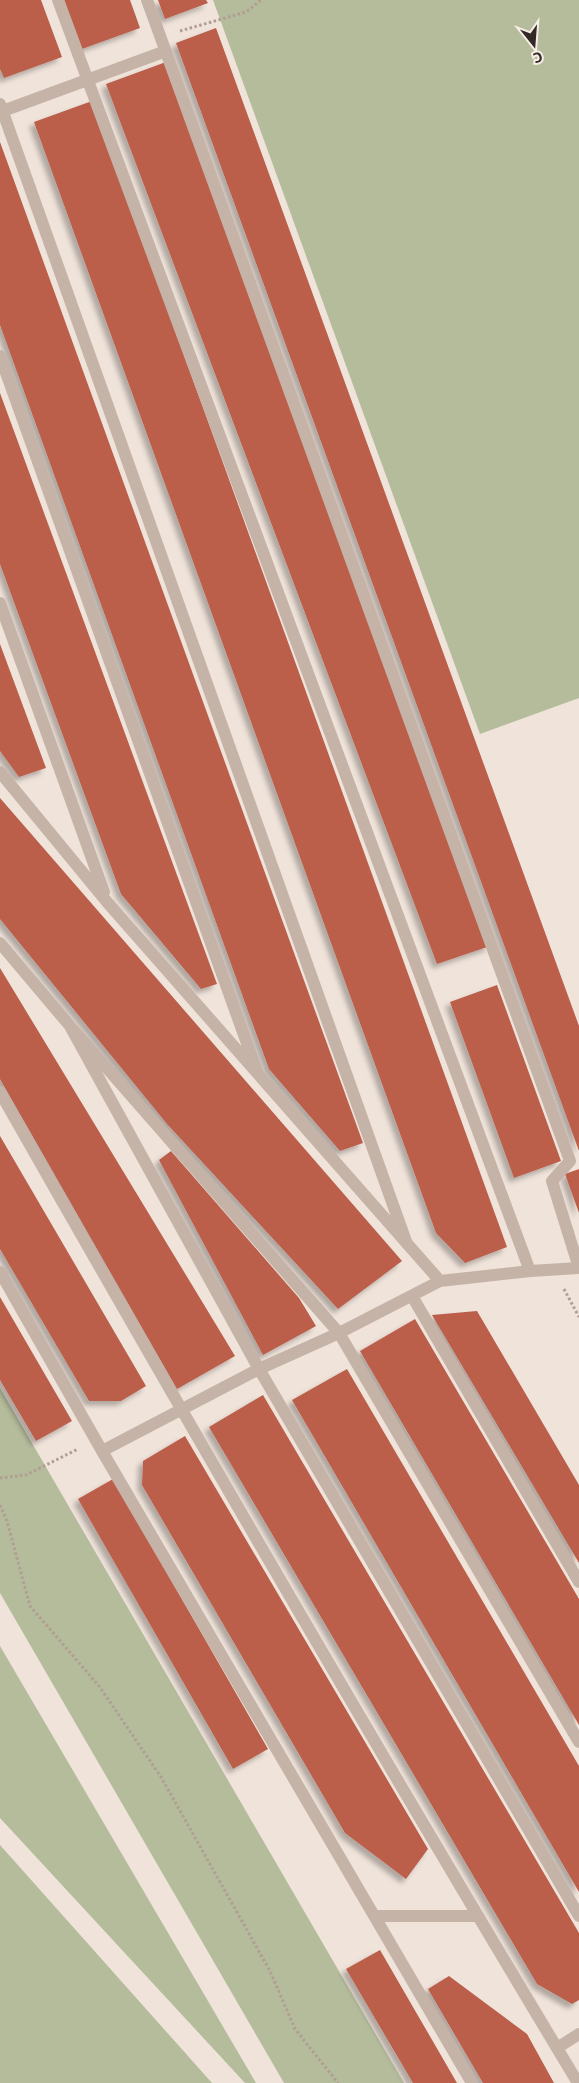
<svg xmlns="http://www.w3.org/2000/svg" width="579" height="2083" font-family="'Noto Sans',sans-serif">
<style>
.green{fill:#b4bc9c}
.building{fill:#bb5e4c;filter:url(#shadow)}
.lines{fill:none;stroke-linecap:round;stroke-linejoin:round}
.path{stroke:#b19d92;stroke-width:3;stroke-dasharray:2.5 2.5;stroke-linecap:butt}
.lane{stroke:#c6b3a7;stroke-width:12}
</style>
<defs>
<filter id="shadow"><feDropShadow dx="-4.5" dy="4.5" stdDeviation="2.5" flood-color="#0004"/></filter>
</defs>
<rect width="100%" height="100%" fill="#efe3da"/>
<!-- green -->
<path class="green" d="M213,0H579V698L480,734Z
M0,1388L404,2083H284L0,1593Z
M0,1646L256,2083H245L0,1818Z
M0,1845L212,2083H0Z"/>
<!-- building -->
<path class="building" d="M0,0H41L62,57L4,78L0,69Z
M64,0H130L140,28L82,49Z
M158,0H206L208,3L165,19Z
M216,28L579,1026V1151L176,43Z
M166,62L490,946L437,964L106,84Z
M92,101L507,1247L465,1263L436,1233L34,122Z
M0,142L363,1143L340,1151L269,1069L0,325Z
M0,393L217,984L201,989L121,894L0,564Z
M0,644L46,768L19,777L0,751Z
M0,798L402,1261L338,1309L167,1124L0,919Z
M0,968L235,1356L177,1389L0,1079Z
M497,985L561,1161L514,1178L450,1002Z
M0,1136L146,1386L121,1401H89L0,1249Z
M171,1151L299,1298L316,1326L263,1355L159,1160Z
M579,1169V1213L565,1174Z
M0,1297L72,1421L36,1441L0,1380Z
M477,1311L579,1485V1563L432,1315Z
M415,1319L579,1599V1725L360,1351Z
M347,1369L579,1766V1892L292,1400Z
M263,1395L579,1933V2000L572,2004L537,1984L209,1427Z
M185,1436L428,1849L406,1879L345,1833L142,1485L143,1461Z
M113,1479L268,1749L233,1769L78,1499Z
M380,1950L457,2083H413L346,1969Z
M449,1976L527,2034L554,2083H483L428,1989Z"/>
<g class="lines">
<!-- path -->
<path class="path" d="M180,31L246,12L261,0
M564,1289L579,1317
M0,1478L26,1475L78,1449
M0,1505L7,1521L30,1606L99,1686L161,1777L270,1971L295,2029L338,2083"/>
<!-- lane -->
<path class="lane" d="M58,0L530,1271
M147,0L570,1161L552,1181L579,1268
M0,104L407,1244
M0,112L166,51
M0,356L258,1074
M0,603L104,892
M0,772L107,902L440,1281
M0,943L70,1026L339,1333L579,1742
M70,1026L259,1369L579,1916
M0,1092C189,1425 381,1756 578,2083
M0,1272L102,1451L472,2083
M412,1296L579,1582
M102,1451L259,1369L339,1333L440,1281L530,1271L579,1268
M374,1916H478
M557,2048L579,2034"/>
</g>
<!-- north arrow -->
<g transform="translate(534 45) rotate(163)" stroke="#f7eee6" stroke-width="4" paint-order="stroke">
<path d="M0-4L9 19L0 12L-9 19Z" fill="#332a27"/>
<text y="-8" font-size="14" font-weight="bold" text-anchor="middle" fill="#332a27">С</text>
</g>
</svg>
